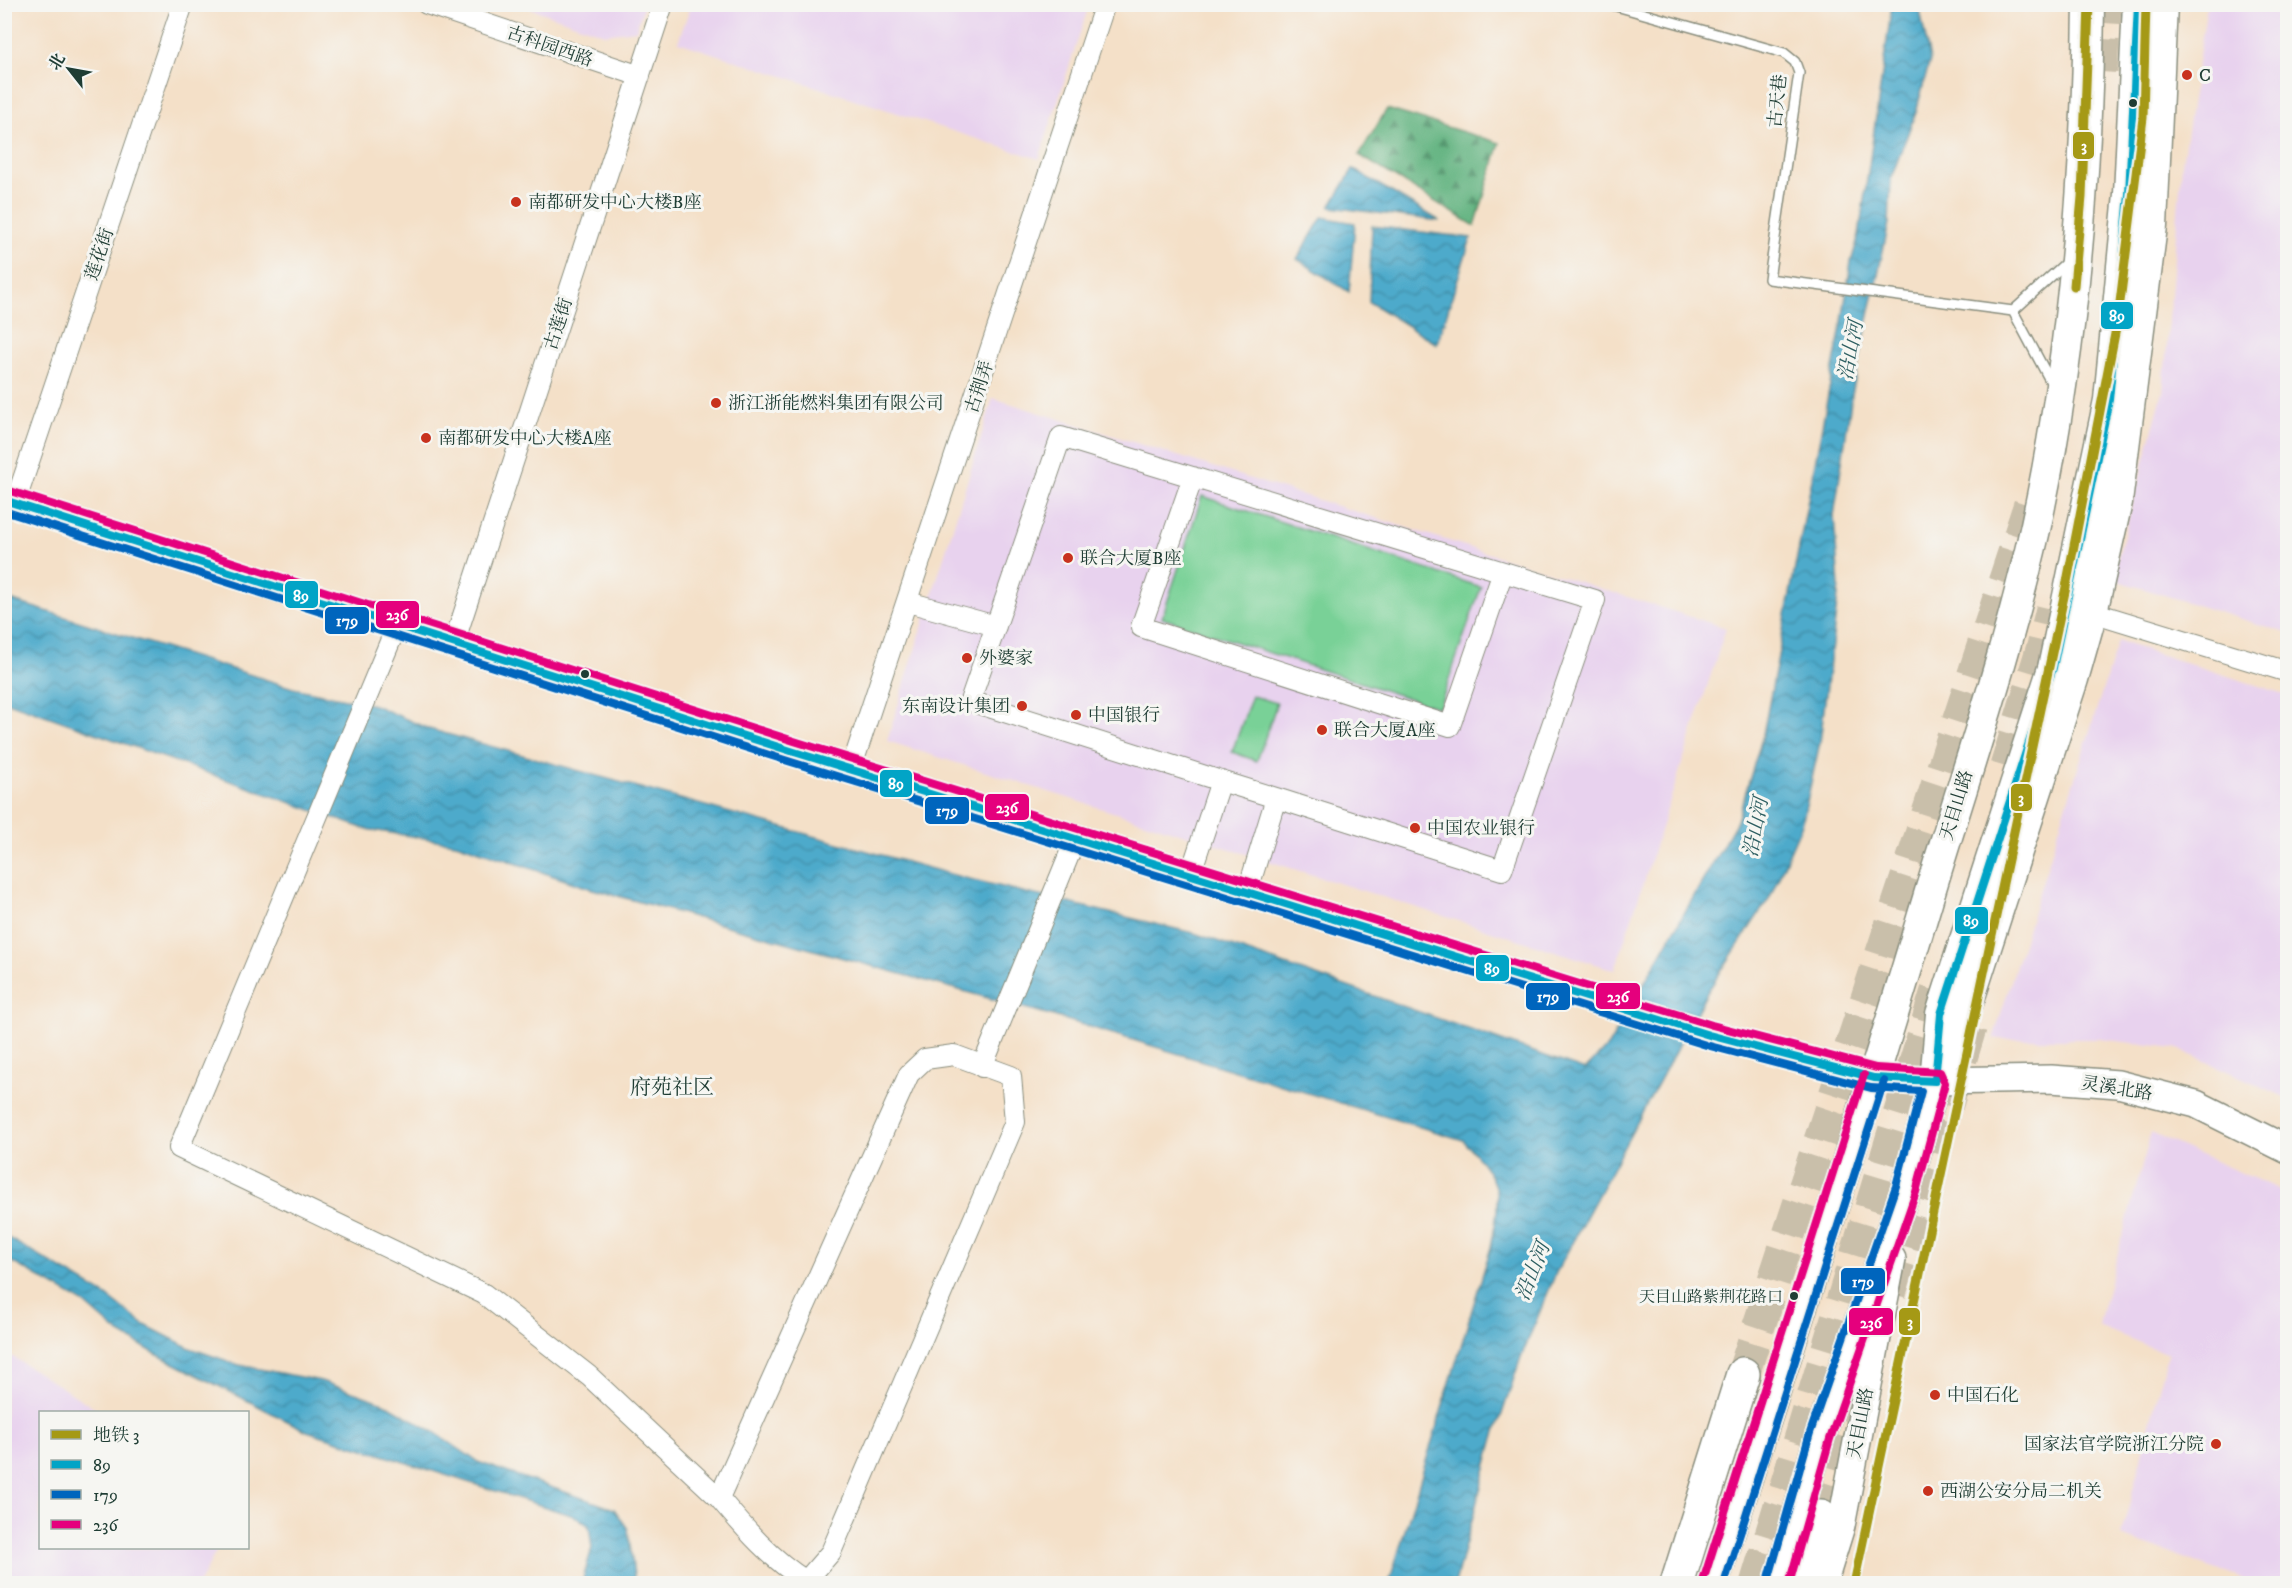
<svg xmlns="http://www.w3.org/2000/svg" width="2292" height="1588" font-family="'IM FELL DW Pica','Noto Serif SC',serif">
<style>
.built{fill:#e8d2ee}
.forest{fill:url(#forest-firs);stroke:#40785a;stroke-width:1.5}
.park{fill:#79d197;stroke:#4c8766;stroke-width:1.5}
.water{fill:url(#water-waves);stroke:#367480;stroke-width:1.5}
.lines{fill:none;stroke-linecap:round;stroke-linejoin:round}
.highway-tunnel{stroke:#c9bfaa;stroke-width:33;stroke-dasharray:33 16;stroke-linecap:butt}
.lane-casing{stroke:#8a8e7e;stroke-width:12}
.street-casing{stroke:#8a8e7e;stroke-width:22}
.secondary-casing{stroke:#8a8e7e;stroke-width:30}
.primary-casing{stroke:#8a8e7e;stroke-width:33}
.highway-casing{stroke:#8a8e7e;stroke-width:36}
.lane{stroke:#fff;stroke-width:9}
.street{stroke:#fff;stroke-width:20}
.secondary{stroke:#fff;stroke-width:27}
.primary{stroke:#fff;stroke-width:30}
.highway{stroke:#fff;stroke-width:33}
.bus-1-casing{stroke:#f6f6f2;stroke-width:12}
.bus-2-casing{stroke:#f6f6f2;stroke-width:12}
.bus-3-casing{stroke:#f6f6f2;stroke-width:12}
.bus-1{stroke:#02a4c6;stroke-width:8}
.bus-2{stroke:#0065bd;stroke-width:8}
.bus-3{stroke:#e5007d;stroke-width:8}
.metro-1-casing{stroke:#f6f6f2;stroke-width:14}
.metro-1{stroke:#a59915;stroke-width:9}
.poi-dot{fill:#c8321e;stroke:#f6f6f2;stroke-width:2}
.bus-dot{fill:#1f3d34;stroke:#f6f6f2;stroke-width:2}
.labels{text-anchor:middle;stroke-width:6;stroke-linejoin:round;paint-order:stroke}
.bus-label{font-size:16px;fill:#1f3d34;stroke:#f6f6f2;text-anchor:end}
.street-label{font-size:18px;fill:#1f3d34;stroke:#f6f6f2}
.poi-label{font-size:18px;fill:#1f3d34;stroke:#f6f6f2;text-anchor:start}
.water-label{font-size:20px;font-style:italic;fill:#2d5e61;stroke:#f6f6f2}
.quarter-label{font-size:21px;fill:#1f3d34;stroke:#f6f6f2}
.line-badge{stroke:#f6f6f2;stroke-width:2}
.badge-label{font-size:16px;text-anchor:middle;font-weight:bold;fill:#fff}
</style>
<defs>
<pattern id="forest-firs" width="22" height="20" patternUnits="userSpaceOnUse" patternTransform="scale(1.5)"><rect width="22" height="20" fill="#62b380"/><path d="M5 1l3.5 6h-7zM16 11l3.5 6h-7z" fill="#50936a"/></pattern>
<pattern id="water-waves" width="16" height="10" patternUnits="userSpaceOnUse" patternTransform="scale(1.5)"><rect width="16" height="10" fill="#4daacb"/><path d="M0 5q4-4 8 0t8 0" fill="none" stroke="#3f8ca6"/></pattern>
</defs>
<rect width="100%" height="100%" fill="#f6f6f2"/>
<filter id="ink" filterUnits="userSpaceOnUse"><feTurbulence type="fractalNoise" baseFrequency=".0167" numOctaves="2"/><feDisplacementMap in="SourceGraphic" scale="12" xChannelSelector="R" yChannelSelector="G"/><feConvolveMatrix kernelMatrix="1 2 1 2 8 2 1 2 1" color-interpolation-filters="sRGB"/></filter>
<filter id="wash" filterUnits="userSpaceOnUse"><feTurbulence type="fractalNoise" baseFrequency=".008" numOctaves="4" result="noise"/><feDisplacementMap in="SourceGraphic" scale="24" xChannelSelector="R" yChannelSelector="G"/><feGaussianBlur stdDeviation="1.35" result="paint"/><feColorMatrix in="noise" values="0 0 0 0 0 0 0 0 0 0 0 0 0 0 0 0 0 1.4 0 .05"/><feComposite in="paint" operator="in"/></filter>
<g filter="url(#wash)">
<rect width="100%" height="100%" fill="#f4e0c8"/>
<!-- built -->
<path class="built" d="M521,5H644L636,30L604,34Z
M691,5V4L1089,5L1039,159L678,42Z
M2207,5H2287V633L2112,579L2163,392L2182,164Z
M993,398L1726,628L1615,970L887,741Z
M2118,641L2287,695V1098L2176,1048L2099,1039H1993Z
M2151,1133L2287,1193V1583H2254L2121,1536L2168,1354L2098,1326Z
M5,1352L101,1412H40V1548H218L199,1583H5Z"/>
<!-- forest -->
<path class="forest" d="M1387,109L1500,143L1475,226L1359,155Z"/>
<!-- park -->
<path class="park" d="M1202,496L1481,587L1439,708L1162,618Z
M1252,696L1277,703L1257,761L1232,752Z"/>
<!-- water -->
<path class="water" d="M1892,5H1922L1920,11L1930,60L1916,112L1891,178L1889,223L1852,394L1834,516L1839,587L1820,742L1802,824L1770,897L1708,991L1556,1273L1521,1357L1494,1438L1455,1583H1389L1491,1247C1502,1191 1501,1183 1463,1140L1050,1015L589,888L456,843L365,829L5,701L4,598L293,688L374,705L429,729L961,877L1197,934L1585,1070L1608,1046L1737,821L1763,735L1842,322L1851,262L1859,235Z
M1353,169L1440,221L1330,207Z
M1322,217L1355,223L1349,292L1297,259Z
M1372,226L1471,238L1437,344L1369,302Z
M5,1236L107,1296L143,1324L190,1348L239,1365L321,1381L384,1403L434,1432L478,1462L614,1509L628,1529L635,1583H582L592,1548L589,1526L577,1517L307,1431L156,1354L116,1331L84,1303L5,1258Z"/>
</g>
<g filter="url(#ink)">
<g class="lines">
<!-- highway-tunnel -->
<path class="highway-tunnel" d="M2101,72L2105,4
M2006,767L2044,643L2052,609
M1890,1293L1974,1015
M1743,1374L2031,501
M1821,1516L1855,1406
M1756,1584L1937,991"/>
<defs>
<path id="lane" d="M1609,4L1784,53L1795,62L1799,73L1769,279L2013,311
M2013,311L2053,386
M2013,311L2069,260"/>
<path id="street" d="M427,4L640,76
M1193,477L1141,627L1450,726L1503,572
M15,503L183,4
M908,602L996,626
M2092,612L2288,672
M397,625L179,1148L484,1294L589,1376L719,1498
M454,643L663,4
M851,769L1105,4
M1221,781L1276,798
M1191,872L1221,781L970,701L1061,437L1595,600L1502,870L1276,798L1248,890
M954,1055L1011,1076L1015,1122L831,1552L806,1581C771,1559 746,1530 719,1498L909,1074L925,1059Z
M982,1067L1076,838"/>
<path id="secondary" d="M4,500L791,751L1709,1035L1874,1078L1935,1081L2051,1079L2118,1084L2196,1104L2288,1150
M1823,1584L1841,1526L1892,1259"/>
<path id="primary" d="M1946,1056L1965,1012L2073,679L2092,612L2117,502L2152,226L2162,4
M1713,1584C1787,1355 1860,1126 1929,895C1966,773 2008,651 2036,525C2073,354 2087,179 2089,4
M1778,1584L1820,1436L1906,1189L1935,1081L1941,1014L2053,668L2109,400L2129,194L2138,4"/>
<path id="highway" d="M1677,1584L1743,1374
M1798,1584L1821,1516"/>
</defs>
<!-- lane casing -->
<use href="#lane" class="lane-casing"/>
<!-- street casing -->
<use href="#street" class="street-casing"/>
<!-- secondary casing -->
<use href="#secondary" class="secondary-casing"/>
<!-- primary casing -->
<use href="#primary" class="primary-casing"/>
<!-- highway casing -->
<use href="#highway" class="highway-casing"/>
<!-- lane -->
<use href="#lane" class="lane"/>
<!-- street -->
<use href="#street" class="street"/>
<!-- secondary -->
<use href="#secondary" class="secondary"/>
<!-- primary -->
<use href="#primary" class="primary"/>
<!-- highway -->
<use href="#highway" class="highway"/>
<defs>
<path id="bus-1" d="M4,500L791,751L1709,1035L1874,1078L1935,1081L1941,1014L2053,668L2109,400L2129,194L2138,4"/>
<path id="bus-2" d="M4,511L788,761L1706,1045L1871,1088L1921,1091L1896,1186L1810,1433L1768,1581
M1724,1584L1884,1081"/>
<path id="bus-3" d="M7,490L794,741L1712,1025L1876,1068L1940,1072L1945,1083L1916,1192L1830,1439L1789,1584
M1703,1581L1864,1075"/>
</defs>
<!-- bus-1 casing -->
<use href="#bus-1" class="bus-1-casing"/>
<!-- bus-2 casing -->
<use href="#bus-2" class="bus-2-casing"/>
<!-- bus-3 casing -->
<use href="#bus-3" class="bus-3-casing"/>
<!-- bus-1 -->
<use href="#bus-1" class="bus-1"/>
<!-- bus-2 -->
<use href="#bus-2" class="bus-2"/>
<!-- bus-3 -->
<use href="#bus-3" class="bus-3"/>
<defs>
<path id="metro-1" d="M2074,286L2082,197L2089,4
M1854,1584L2066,587L2118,318L2143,118L2146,4"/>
</defs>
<!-- metro-1 casing -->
<use href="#metro-1" class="metro-1-casing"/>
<!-- metro-1 -->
<use href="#metro-1" class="metro-1"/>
</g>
</g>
<!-- markers -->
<g class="poi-dot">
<circle cx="2187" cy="75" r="6"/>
<circle cx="516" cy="202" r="6"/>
<circle cx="716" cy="403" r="6"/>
<circle cx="426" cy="438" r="6"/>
<circle cx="1068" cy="558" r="6"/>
<circle cx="967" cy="658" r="6"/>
<circle cx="1022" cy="706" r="6"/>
<circle cx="1076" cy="715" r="6"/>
<circle cx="1322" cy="730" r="6"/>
<circle cx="1415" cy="828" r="6"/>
<circle cx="1935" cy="1395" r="6"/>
<circle cx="2216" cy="1444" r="6"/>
<circle cx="1928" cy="1491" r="6"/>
</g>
<g class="bus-dot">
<circle cx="2133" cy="103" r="5"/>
<circle cx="585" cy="674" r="5"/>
<circle cx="1794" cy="1296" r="5"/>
</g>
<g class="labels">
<!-- bus labels -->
<g class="bus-label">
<text x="1783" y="1302">天目山路紫荆花路口</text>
</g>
<!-- street labels -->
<g class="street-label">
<text transform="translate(550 46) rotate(19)" y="6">古科园西路</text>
<text transform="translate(1777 101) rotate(-84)" y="6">古天巷</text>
<text transform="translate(99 254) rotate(-71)" y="6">莲花街</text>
<text transform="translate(558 324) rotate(-72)" y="6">古莲街</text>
<text transform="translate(979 387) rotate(-72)" y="6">古荆弄</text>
<text transform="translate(1956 805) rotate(-73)" y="6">天目山路</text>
<text transform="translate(2117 1088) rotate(9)" y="6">灵溪北路</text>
<text transform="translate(1860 1423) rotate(-79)" y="6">天目山路</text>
</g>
<!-- poi labels -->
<g class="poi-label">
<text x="2199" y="81">C</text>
<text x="528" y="208">南都研发中心大楼B座</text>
<text x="728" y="409">浙江浙能燃料集团有限公司</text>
<text x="438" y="444">南都研发中心大楼A座</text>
<text x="1080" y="564">联合大厦B座</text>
<text x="979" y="664">外婆家</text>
<text x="1010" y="712" text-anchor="end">东南设计集团</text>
<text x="1088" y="721">中国银行</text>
<text x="1334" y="736">联合大厦A座</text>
<text x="1427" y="834">中国农业银行</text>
<text x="1947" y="1401">中国石化</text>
<text x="2204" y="1450" text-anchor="end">国家法官学院浙江分院</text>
<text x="1940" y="1497">西湖公安分局二机关</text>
</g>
<!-- water labels -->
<g class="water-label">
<text transform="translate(1850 350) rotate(-79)" y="7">沿山河</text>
<text transform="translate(1755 827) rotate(-79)" y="7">沿山河</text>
<text transform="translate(1532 1271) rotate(-68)" y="7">沿山河</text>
</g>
<!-- quarter labels -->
<g class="quarter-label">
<text x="672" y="1094">府苑社区</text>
</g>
</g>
<g class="line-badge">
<rect x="2072" y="131" width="23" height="29" rx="6" fill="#a59915"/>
<rect x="2100" y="301" width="34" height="29" rx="6" fill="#02a4c6"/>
<rect x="284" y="580" width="35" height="29" rx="6" fill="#02a4c6"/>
<rect x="375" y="600" width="45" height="29" rx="6" fill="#e5007d"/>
<rect x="324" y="606" width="46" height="29" rx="6" fill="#0065bd"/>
<rect x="879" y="769" width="34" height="29" rx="6" fill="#02a4c6"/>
<rect x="2010" y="783" width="23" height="29" rx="6" fill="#a59915"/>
<rect x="984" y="793" width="46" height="28" rx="6" fill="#e5007d"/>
<rect x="924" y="796" width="46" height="29" rx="6" fill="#0065bd"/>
<rect x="1954" y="906" width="35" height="29" rx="6" fill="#02a4c6"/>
<rect x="1475" y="954" width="35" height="28" rx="6" fill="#02a4c6"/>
<rect x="1595" y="982" width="46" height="28" rx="6" fill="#e5007d"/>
<rect x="1525" y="982" width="46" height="29" rx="6" fill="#0065bd"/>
<rect x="1840" y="1267" width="46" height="28" rx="6" fill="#0065bd"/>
<rect x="1898" y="1307" width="23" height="29" rx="6" fill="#a59915"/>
<rect x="1848" y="1307" width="46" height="29" rx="6" fill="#e5007d"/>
</g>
<g class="badge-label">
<text x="2084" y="151">3</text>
<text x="2117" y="321">89</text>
<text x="301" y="601">89</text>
<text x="397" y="620">236</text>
<text x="347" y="626">179</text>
<text x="896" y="789">89</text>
<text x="2021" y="803">3</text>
<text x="1007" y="813">236</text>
<text x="947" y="816">179</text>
<text x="1971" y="926">89</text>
<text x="1492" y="974">89</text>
<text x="1618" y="1002">236</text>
<text x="1548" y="1002">179</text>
<text x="1863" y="1287">179</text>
<text x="1910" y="1327">3</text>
<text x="1871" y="1328">236</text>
</g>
<!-- margin -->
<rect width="2292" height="1588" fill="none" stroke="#f6f6f2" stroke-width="24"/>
<!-- legend -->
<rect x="39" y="1411" width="210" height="138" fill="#f6f6f2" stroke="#a0aca6" stroke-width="1.5"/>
<rect x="51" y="1430" width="30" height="9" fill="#a59915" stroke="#a0aca6" stroke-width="1.5"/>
<text x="93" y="1441" font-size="18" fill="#1f3d34">地铁 3</text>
<rect x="51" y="1460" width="30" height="9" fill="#02a4c6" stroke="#a0aca6" stroke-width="1.5"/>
<text x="93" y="1471" font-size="18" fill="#1f3d34">89</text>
<rect x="51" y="1490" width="30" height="9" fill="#0065bd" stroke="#a0aca6" stroke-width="1.5"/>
<text x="93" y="1501" font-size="18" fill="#1f3d34">179</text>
<rect x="51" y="1520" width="30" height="9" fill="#e5007d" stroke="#a0aca6" stroke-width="1.5"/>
<text x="93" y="1531" font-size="18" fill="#1f3d34">236</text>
<!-- north arrow -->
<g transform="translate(69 69) rotate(301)" stroke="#f6f6f2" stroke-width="4.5" paint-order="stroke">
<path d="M0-4.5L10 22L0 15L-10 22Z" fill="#1f3d34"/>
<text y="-9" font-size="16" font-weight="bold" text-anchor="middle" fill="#1f3d34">北</text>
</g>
</svg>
